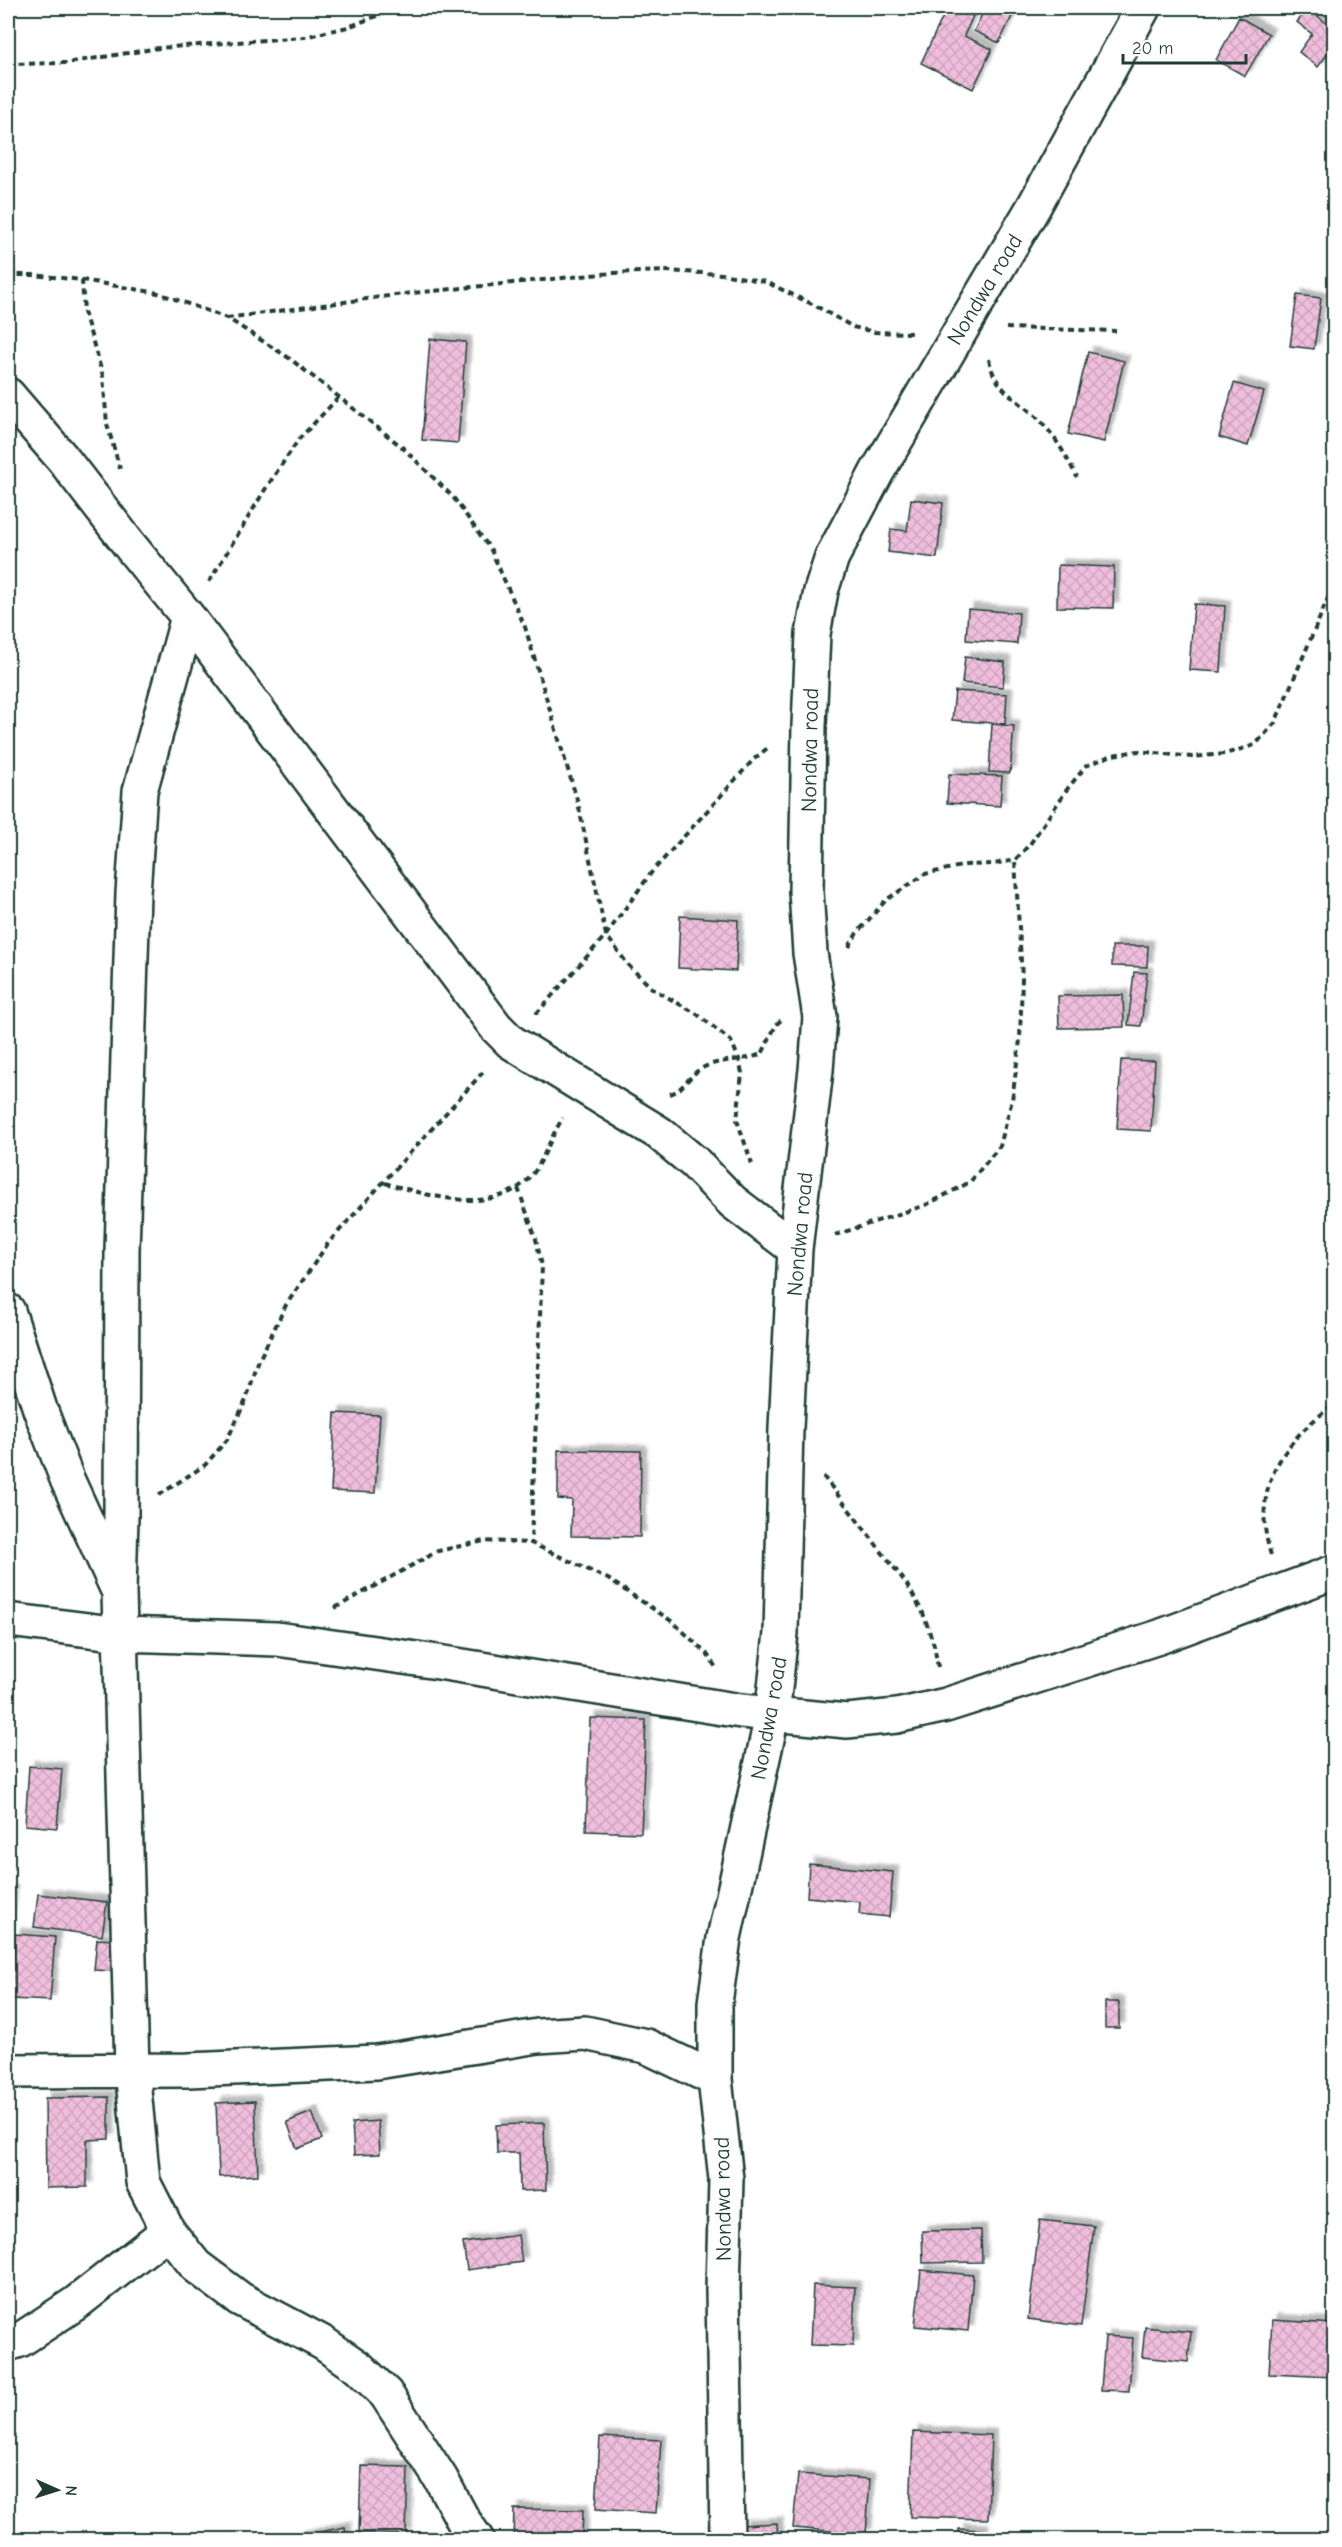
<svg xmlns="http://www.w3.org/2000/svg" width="1342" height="2547" font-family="'Comic Neue',sans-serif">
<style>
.building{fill:url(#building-cross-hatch);stroke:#1f3d34;stroke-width:1.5;filter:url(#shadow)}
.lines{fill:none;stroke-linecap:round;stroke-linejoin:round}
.street-casing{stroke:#1f3d34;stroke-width:38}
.path{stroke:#1f3d34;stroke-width:4;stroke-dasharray:6 4.5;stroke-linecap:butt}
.street{stroke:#fff;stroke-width:33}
.labels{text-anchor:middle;stroke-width:5;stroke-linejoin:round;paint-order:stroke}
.street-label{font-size:22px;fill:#1f3d34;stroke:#fff}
</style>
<defs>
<pattern id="building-cross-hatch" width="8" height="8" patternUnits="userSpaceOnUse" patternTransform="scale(1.5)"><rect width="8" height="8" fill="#f0bedd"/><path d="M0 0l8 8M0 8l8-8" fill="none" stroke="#cda4be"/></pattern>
<filter id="shadow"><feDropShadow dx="5.5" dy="-5.5" stdDeviation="1.5" flood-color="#0004"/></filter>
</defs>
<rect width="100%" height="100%" fill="#fff"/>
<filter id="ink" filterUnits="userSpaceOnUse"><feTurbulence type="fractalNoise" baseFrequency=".0167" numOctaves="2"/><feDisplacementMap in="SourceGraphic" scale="12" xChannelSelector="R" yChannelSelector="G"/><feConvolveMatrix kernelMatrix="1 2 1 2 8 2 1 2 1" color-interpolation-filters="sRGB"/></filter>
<g filter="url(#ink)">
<!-- building -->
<path class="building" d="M947,8H954L973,16L964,36L992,49L973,89L921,63Z
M985,8H1016L999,43L974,31Z
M1307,8L1334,29V45L1318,67L1299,52L1312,34L1297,22Z
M1239,17L1269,34L1245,76L1216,60Z
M1297,295L1321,298L1314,349L1290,346Z
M430,339L466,342L458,443L422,440Z
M1088,352L1124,361L1104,442L1068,434Z
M1234,383L1264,392L1248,446L1219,437Z
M911,499L943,503L937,558L888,552L891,529L907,531Z
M1058,565L1114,567L1113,608L1057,607Z
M1194,604L1225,606L1221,672L1189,670Z
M968,609L1019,613L1017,644L966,640Z
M965,657L1005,662L1003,687L962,683Z
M955,691L1007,694L1005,724L952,720Z
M992,724L1014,726L1010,773L989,772Z
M949,774L1002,776L1000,806L947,803Z
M680,916L738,920L736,971L678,968Z
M1112,946H1148L1147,967L1112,966Z
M1134,972L1147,973L1141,1026L1128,1025Z
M1123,995L1124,1027L1059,1028L1058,996Z
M1121,1060L1155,1061L1151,1131L1117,1129Z
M335,1413L380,1415L375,1493L331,1491Z
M558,1450L641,1451L640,1537L571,1536L572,1500L558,1499Z
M590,1718L646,1720L641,1833L586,1831Z
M29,1766L62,1769L57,1828L25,1825Z
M809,1864L893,1872L889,1917L859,1914L860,1902L807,1897Z
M8,1891H12L8,1935Z
M38,1894L107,1902L102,1936L34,1927Z
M15,1934L55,1937L50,2001L11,1999Z
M97,1939L115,1940L113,1971L94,1970Z
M1105,2002H1119V2028H1105Z
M109,2097V2139L87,2140V2187L46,2188L45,2098Z
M255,2101L258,2175L219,2177L216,2103Z
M312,2112L322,2139L297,2149L287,2122Z
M378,2121L380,2154L354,2155L352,2123Z
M544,2123L546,2190L520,2191L519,2153H497L496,2125Z
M1040,2220L1094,2226L1081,2326L1028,2319Z
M981,2230L982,2262L923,2263L922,2231Z
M518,2235L522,2262L467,2270L463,2243Z
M921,2270L973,2275L968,2331L915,2326Z
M813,2285L855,2287L853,2346L810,2345Z
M1272,2320L1334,2324V2377L1269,2374Z
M1145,2327L1191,2332L1188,2362L1142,2357Z
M1105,2336L1133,2338L1129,2391L1101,2390Z
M913,2432L991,2435L988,2519L910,2517Z
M600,2437L661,2440L656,2513L596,2509Z
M361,2466L408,2467L406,2535L359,2533Z
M798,2474L870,2479L866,2534L793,2528Z
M514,2509L583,2510L582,2540H513Z
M777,2523L778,2540H742V2525Z
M345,2527L347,2540H292L291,2538Z
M959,2529L983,2530L982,2540H959Z"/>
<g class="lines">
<defs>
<path id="street" d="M8,395L63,459L131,547L188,617L496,1027L511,1042L659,1133L694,1162L733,1202L795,1249
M188,617L140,791L133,893L122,1251L121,1516L119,1592L132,2069L143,2182L168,2231L196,2266L240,2299L323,2343L359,2368L386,2394L441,2479L463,2520L477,2540
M8,1311L40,1409L67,1479L117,1588
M8,1620L121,1634L277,1639L438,1662L741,1711L847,1721L897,1716L946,1705L1159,1637L1334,1572
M8,2071L188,2070L377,2062L538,2036L585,2033L646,2046L715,2079
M8,2344L20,2340L76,2303L168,2231
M727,2540L723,2289L726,2179L715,2079V2003L724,1938L772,1716L781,1633L786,1428L795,1249L816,1070L820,1017L810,953L806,891L809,726L813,634L821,591L832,557L877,472L1033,208L1143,8"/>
</defs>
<!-- street casing -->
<use href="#street" class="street-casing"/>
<!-- path -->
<path class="path" d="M8,64L66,63L159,48L304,37L348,27L398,8
M8,275H33L82,280L158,293L227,318L289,358L339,397L402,447L453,497L491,550L525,627L578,803L606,935L629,966L653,989L697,1014L731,1041L739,1059L742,1073L737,1120L752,1164
M82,280L84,312L103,376L107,424L120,469
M227,318L403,294L612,273L665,271L722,274L766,282L814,305L853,327L874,332L915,333
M1006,328L1116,331
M989,359C995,394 1023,400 1044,425C1058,441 1067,458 1077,477
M209,582L266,488L299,439L339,397
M849,947L857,933L886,900L925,874L966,865L994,864L1015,860L1030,844L1068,788L1086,766L1112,755L1138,751L1192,757L1225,754L1255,745L1275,723L1334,584
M536,1014L606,935L651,873L754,759L770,746
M670,1094C683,1090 688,1077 699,1070C717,1058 742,1062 762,1054L776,1025L781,1020
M385,1183C431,1196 500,1219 535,1171C546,1154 552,1134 563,1118
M518,1188L536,1239L542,1266L531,1543
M835,1235L926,1205L970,1182L1000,1146L1012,1100L1020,1040L1022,978L1015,860
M823,1476L906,1583L923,1613L934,1645L938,1667
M159,1495L205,1465L227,1440L246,1400L259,1360L286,1305L329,1242L485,1070
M1271,1555C1250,1490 1282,1441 1334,1405
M335,1608L438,1551L484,1541L531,1543L608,1579L673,1622L707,1654L717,1669"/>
<!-- street -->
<use href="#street" class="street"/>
</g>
</g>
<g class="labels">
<!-- street labels -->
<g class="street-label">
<text transform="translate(984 289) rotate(-59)" y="8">Nondwa road</text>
<text transform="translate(809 750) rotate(-89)" y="8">Nondwa road</text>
<text transform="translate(799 1234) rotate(-85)" y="8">Nondwa road</text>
<text transform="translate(768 1718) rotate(-80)" y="8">Nondwa road</text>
<text transform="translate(722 2199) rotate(-91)" y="8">Nondwa road</text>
</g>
</g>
<!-- margin -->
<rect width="1342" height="2547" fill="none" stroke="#fff" stroke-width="30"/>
<rect x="15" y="15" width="1312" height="2517" fill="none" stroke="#1f3d34" stroke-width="2" filter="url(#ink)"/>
<!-- north arrow -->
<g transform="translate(57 2490) rotate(93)" stroke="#ffffff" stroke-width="4.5" paint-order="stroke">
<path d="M0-4.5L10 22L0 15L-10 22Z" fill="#1f3d34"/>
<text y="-9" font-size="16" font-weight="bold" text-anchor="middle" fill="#1f3d34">N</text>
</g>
<!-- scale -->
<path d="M1123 54v9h123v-9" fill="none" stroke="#1f3d34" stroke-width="3"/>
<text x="1132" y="54" font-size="18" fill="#1f3d34" stroke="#ffffff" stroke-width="4.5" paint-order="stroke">20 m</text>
</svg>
